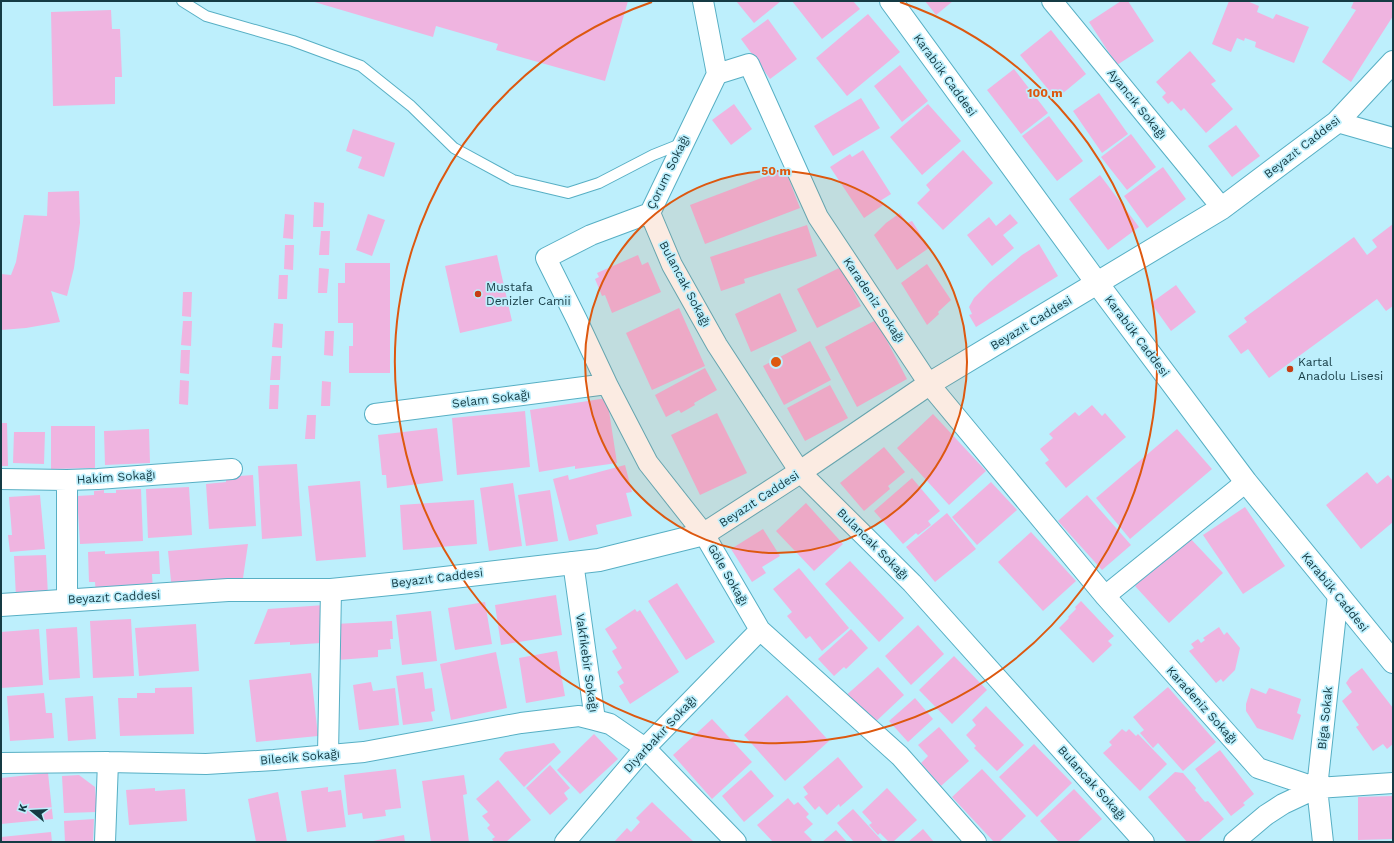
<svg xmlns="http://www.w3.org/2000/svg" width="1394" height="843" font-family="'Work Sans',sans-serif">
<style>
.building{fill:#efb4e0}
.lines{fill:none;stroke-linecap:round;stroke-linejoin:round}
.service-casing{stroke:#57afc4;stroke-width:12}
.minor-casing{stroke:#57afc4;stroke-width:22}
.tertiary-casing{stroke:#57afc4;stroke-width:24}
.service{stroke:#fff;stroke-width:10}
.minor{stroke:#fff;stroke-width:20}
.tertiary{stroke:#fff;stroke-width:22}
.ring{fill:none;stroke:#dd580f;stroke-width:2}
.poi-dot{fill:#c63d14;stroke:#bdeffc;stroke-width:1.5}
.labels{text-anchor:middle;stroke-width:3.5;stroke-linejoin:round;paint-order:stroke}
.street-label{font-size:12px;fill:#153b44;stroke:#bdeffc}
.poi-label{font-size:12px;fill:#153b44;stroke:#bdeffc;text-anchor:start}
.centre{fill:#dd580f;stroke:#bdeffc;stroke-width:2}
.ring-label{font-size:12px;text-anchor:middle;font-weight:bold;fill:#dd580f;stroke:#bdeffc;stroke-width:3.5;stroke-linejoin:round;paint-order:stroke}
</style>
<rect width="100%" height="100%" fill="#bdeffc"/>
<!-- building -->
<path class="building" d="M311,1H628L605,81L496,50L498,44L436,26L433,37Z
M736,1H781L754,23Z
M792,1H853L860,9L822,39Z
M925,1H953L936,15Z
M1121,1H1128L1154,41L1117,65L1089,22Z
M1229,1H1247L1259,6L1257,12L1273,19L1276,14L1309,27L1294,63L1255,47L1256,42L1245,38L1244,41L1237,38L1231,52L1212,44Z
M1354,1H1393V16L1351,82L1322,62L1356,10L1351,8Z
M111,10L112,29H120L122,77H115V104L53,106L51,12Z
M868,14L900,52L847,96L816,58Z
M768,19L797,59L770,79L741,39Z
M1051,30L1086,74L1056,99L1020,55Z
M1190,51L1216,81L1211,84L1233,109L1206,133L1184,108L1181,111L1172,101L1168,104L1162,97L1166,93L1156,82Z
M900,65L928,101L902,122L874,86Z
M1014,69L1048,113L1021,134L987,90Z
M1099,93L1128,134L1102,153L1073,111Z
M861,98L880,128L833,156L814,126Z
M734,104L752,129L731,145L712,120Z
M928,104L961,141L922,175L890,137Z
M1049,116L1083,161L1057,181L1022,136Z
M1236,125L1260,156L1232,177L1208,146Z
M353,129L395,143L384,177L358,168L362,157L346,151Z
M1131,134L1156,167L1127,190L1101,157Z
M863,150L891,194L880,201L883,205L864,218L830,167L850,154L852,157Z
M963,150L993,183L943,230L917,203L930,190L926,185Z
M1163,167L1186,199L1147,228L1124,196Z
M785,169L800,208L705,244L690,205Z
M1100,175L1139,227L1108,250L1069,199Z
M79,191L80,223L74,268L67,296L51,291L60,322L26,328L1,330V274L11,275L16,262L24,215L47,216L48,192Z
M314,202L324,203L323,227H313Z
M900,213L907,223L912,221L929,248L897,270L874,235L886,223Z
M285,214L294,215L293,239L283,238Z
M368,214L385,220L372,256L356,250Z
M1010,214L1018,223L1003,235L1014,248L992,266L967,235L989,217L996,226Z
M1393,224V306L1386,311L1377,299L1269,378L1248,349L1241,354L1228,336L1247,322L1244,318L1354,237L1367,255L1377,247L1372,240Z
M807,225L817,256L744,279L745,283L721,291L710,257Z
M321,231H330L329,255H319Z
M1039,244L1058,276L976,327L969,315L972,314L969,307L974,298L990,282L1022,255Z
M285,245H294L293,270L284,269Z
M497,255L512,321L460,333L445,266Z
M638,255L642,265L648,262L661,292L612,313L605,295L602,296L595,279L599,277L597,273Z
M345,263H390V373H349V346H353V323H338V283H345Z
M927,264L951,300L938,312L939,314L927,325L901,283Z
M841,267L861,306L817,328L797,289Z
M319,268L329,269L327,293H318Z
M279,275H288L287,299H278Z
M1176,285L1196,312L1171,331L1151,303Z
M183,292H192L191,317L182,316Z
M780,293L797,331L751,352L735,314Z
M679,308L705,366L652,390L626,333Z
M876,320L907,379L857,407L825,347Z
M183,321H192L191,346L181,345Z
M274,323L283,324L282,348L272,347Z
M325,331H334L333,356L324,355Z
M810,341L831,380L784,405L763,366Z
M181,350H190L189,374L180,373Z
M272,356H281L280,380H270Z
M705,368L717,390L694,403L695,405L681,413L679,410L666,417L655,395Z
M180,380L189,381L188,405L179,404Z
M322,381L331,382L330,406H321Z
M270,385H279L278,409H269Z
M830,385L848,418L805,441L787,408Z
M607,398L617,463L575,469V466L539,472L530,410Z
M1092,405L1102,416L1105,413L1126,437L1066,488L1045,463L1049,460L1040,449L1053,438L1049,434L1075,412L1079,416Z
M525,411L530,467L457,475L452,418Z
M717,413L747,473L700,495L671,435Z
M933,414L986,471L949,505L897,448Z
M307,415H316L315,439H305Z
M1,423H7L8,466H1Z
M51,426H95V468L51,469Z
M437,428L443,481L387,488L386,475H382L378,435Z
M149,429L150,463L105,465L104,431Z
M1177,429L1212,469L1130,539L1096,498Z
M14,432H45L44,464L13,463Z
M884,447L905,472L888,486L890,489L864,511L840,483Z
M297,464L302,536L262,539L258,466Z
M625,465L632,492L626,493L632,516L596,525L598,534L569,541L553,479L568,475L569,480Z
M1367,472L1377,484L1388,475L1393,481V522L1361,549L1326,505Z
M253,475L256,526L209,529L206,484L226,482V477Z
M912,478L940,511L928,521L931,525L918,535L916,533L903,544L874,511Z
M360,481L366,557L316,561L308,486Z
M991,482L1017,510L977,545L952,517Z
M513,483L522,546L489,551L480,488Z
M189,487L192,535L148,538L146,489Z
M141,489L143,541L80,544L77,496L94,495V491L104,490V493H116V490Z
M550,490L558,541L526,546L518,495Z
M40,495L45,549L10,552L8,535H12L9,497Z
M1087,495L1131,545L1102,570L1058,521Z
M474,500L477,544L403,550L400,505Z
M806,503L843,544L814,571L776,531Z
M1245,507L1285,566L1243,594L1203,535Z
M947,513L976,549L935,582L906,547Z
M763,529L780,556L762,567L766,573L752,582L731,549Z
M1031,532L1076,581L1043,611L998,562Z
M1188,536L1223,573L1169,623L1135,586Z
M248,544L242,585L172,591L168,551Z
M105,551V554L159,551L160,574H152L153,591L96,594L95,582H89L88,552Z
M46,555L48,596L16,598L14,556Z
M850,561L904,618L879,642L825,584Z
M799,568L849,628L822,651L810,636L806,639L787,616L792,612L773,589Z
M677,583L715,642L686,660L648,601Z
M556,595L562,635L501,645L495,605Z
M1081,601L1114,636L1108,641L1112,645L1093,663L1059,628L1069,618L1068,617L1076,609L1075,607Z
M485,602L492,644L455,650L448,608Z
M325,605L321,643L290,645V642L254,644L268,609Z
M635,609L637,612L640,610L679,672L630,704L619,686L624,683L617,672L622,668L612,651L617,648L605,629Z
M431,611L437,661L402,665L396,615Z
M131,619L134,676L93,678L90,621Z
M392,621L393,639H390L391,649L378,650V657L337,660L335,624Z
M196,624L199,671L139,676L135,628Z
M918,625L944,654L911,685L885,656Z
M77,627L80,678L49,680L46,629Z
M1219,627L1224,635L1227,632L1240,648L1235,670L1223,682L1221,679L1216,683L1189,651L1194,648L1191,644L1198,639L1201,643L1205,640L1203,638Z
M39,629L43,685L1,688V632Z
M851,629L868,648L846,669L844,667L834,676L818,659Z
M557,651L565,696L526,703L519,658Z
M496,652L507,708L451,720L440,664Z
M954,656L987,690L952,724L919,690Z
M878,667L904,695L870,727L843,698Z
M1362,668L1393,708V744L1387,749L1383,744L1373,751L1356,727L1359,725L1342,701L1352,692L1346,683L1350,677Z
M423,672L425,689L432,688L435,711L431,712L433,721L403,725L396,676Z
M311,673L318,736L256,742L249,680Z
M371,682L373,691L395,688L399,725L359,730L353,685Z
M192,687L194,734L120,736L118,698H137V693H155V688Z
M1168,687L1216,742L1183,771L1158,743L1153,748L1140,733L1144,730L1133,717Z
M1251,688L1266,694L1269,688L1301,699L1297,713L1301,715L1293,740L1257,728L1246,711V704Z
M44,693L46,713H52L54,738L10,741L7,696Z
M787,695L829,741L785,781L744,735Z
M93,696L96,739L68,741L65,698Z
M915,698L933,719L908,742L889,721Z
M986,706L1024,745L997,771L974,748L976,746L966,735L976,725L972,720Z
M712,719L752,762L712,799L673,755Z
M939,727L969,761L941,786L921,763L928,756L918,745Z
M1122,729L1126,732L1129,729L1136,736L1138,734L1167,764L1140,791L1103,753L1112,745L1109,742Z
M594,734L618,759L580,794L557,770Z
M554,743L561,752L524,787L499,759L505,752Z
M1034,744L1072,783L1037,817L999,777Z
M1220,750L1254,794L1243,803L1245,805L1231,816L1195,769Z
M838,757L863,787L840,807L839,804L827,815L819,806L815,810L804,797L808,794L803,787Z
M550,765L570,788L564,793L568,799L550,815L526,788Z
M396,769L401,808L385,810L386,816L363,819L362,813L348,815L344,775Z
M982,769L1026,816L999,842H994L952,797Z
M751,770L774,796L744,822L722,796Z
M1175,772L1183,773L1196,788L1195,790L1205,802L1208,801L1224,819L1198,842H1187L1148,797Z
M48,773L53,819L1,824V778Z
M79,775L95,787L97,812L64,813L62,776Z
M464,775L467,794L463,795L469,842H431L422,781Z
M498,780L531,820L506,842H494L492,839L495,837L487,828L490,825L482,816L488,812L476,799Z
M328,787V792L341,790L346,827L307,832L301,791Z
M155,788V791L185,789L187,821L129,825L126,790Z
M887,788L917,820L893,842H889L880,833L878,835L869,825L872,823L862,812Z
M1074,789L1102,819L1077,842H1059L1040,821Z
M278,792L287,842H256L248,799Z
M1393,796V839L1358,840V797Z
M788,798L794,805L798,802L809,814L806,817L813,824L804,832L812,840L810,842H773L757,825Z
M652,802L694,842H614L627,828L631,832L640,822L636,818Z
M853,809L883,842H854L837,823Z
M94,819L93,842H65L64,821Z
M923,829L934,842H908Z
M836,830L847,842H822Z
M51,832L52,842H1V837Z
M404,835L405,842H373V841Z"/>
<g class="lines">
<defs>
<path id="service" d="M182,1L206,16L293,41L361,66L411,106L454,148L513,180L568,193L599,183L653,155L683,143"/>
<path id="minor" d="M703,1L717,74L749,64L818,217L929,384L1105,596L1258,768L1317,788
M1052,1L1222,208
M717,74L650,213L591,235L546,258L577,320L607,384L648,463L704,534L760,630L900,756L976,842
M1337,122L1393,138
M650,213L672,265L717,345L800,472L912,583L1144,842
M375,414L607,384
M1,479L67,480L98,479L232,469
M573,562L595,720L610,724L645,748L736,842
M1105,596L1246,482
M67,600V480
M328,754L331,590
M1,763L108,762L206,764L274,760L364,752L521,723L579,716L595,720
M105,842L108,762
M565,842L645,748L760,630
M1234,842L1266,815L1283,804L1317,788L1393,783
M1323,842L1317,788L1338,595"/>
<path id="tertiary" d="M891,1L1097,283L1246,482L1393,662
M1,605L228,590H331L410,582L599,560L704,534L800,472L929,384L1222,208L1337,122L1393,62"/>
</defs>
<!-- service casing -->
<use href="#service" class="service-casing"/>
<!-- minor casing -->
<use href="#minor" class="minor-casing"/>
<!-- tertiary casing -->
<use href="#tertiary" class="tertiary-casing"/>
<!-- service -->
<use href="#service" class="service"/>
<!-- minor -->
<use href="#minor" class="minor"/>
<!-- tertiary -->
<use href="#tertiary" class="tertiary"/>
</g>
<!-- distance rings -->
<circle cx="776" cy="362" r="191" fill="#dd580f" fill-opacity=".12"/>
<g class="ring">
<circle cx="776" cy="362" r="191"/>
<path d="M900 2A381 381 0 1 1 652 2"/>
</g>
<!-- markers -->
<g class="poi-dot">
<circle cx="478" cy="294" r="4"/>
<circle cx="1290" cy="369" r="4"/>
</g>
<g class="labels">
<!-- street labels -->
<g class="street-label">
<text transform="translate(945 75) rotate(54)" y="4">Karabük Caddesi</text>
<text transform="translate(1137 104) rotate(51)" y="4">Ayancık Sokağı</text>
<text transform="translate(1302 147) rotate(-38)" y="4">Beyazıt Caddesi</text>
<text transform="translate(668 172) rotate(-64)" y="4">Çorum Sokağı</text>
<text transform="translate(685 284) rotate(62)" y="4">Bulancak Sokağı</text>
<text transform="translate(874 300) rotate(56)" y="4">Karadeniz Sokağı</text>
<text transform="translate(1031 323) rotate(-31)" y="4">Beyazıt Caddesi</text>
<text transform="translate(1137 336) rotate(53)" y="4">Karabük Caddesi</text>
<text transform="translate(491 399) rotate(-7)" y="4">Selam Sokağı</text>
<text transform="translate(116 477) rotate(-4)" y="4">Hakim Sokağı</text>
<text transform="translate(759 499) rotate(-33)" y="4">Beyazıt Caddesi</text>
<text transform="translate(873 544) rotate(45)" y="4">Bulancak Sokağı</text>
<text transform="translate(728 575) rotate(60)" y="4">Göle Sokağı</text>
<text transform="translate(437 578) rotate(-7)" y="4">Beyazıt Caddesi</text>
<text transform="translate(1335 592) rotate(51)" y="4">Karabük Caddesi</text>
<text transform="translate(114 597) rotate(-3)" y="4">Beyazıt Caddesi</text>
<text transform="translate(587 663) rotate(82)" y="4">Vakfıkebir Sokağı</text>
<text transform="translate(1202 705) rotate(48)" y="4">Karadeniz Sokağı</text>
<text transform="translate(1325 718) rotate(-84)" y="4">Biga Sokak</text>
<text transform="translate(660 734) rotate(-47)" y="4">Diyarbakır Sokağı</text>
<text transform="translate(300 757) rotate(-5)" y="4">Bilecik Sokağı</text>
<text transform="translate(1092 783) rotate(48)" y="4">Bulancak Sokağı</text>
</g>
<!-- poi labels -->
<g class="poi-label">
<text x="486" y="291">Mustafa<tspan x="486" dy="14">Denizler Camii</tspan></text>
<text x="1298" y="366">Kartal<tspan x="1298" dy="14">Anadolu Lisesi</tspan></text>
</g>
</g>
<circle cx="776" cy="362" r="6" class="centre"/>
<g class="ring-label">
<text x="1045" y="97">100 m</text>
<text x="776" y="175">50 m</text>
</g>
<!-- border -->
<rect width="1394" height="843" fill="none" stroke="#153b44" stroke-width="4"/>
<!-- north arrow -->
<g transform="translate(32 811) rotate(288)" stroke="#bdeffc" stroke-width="3" paint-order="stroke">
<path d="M0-3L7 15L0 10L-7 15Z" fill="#153b44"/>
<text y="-6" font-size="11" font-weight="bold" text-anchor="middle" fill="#153b44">K</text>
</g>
</svg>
